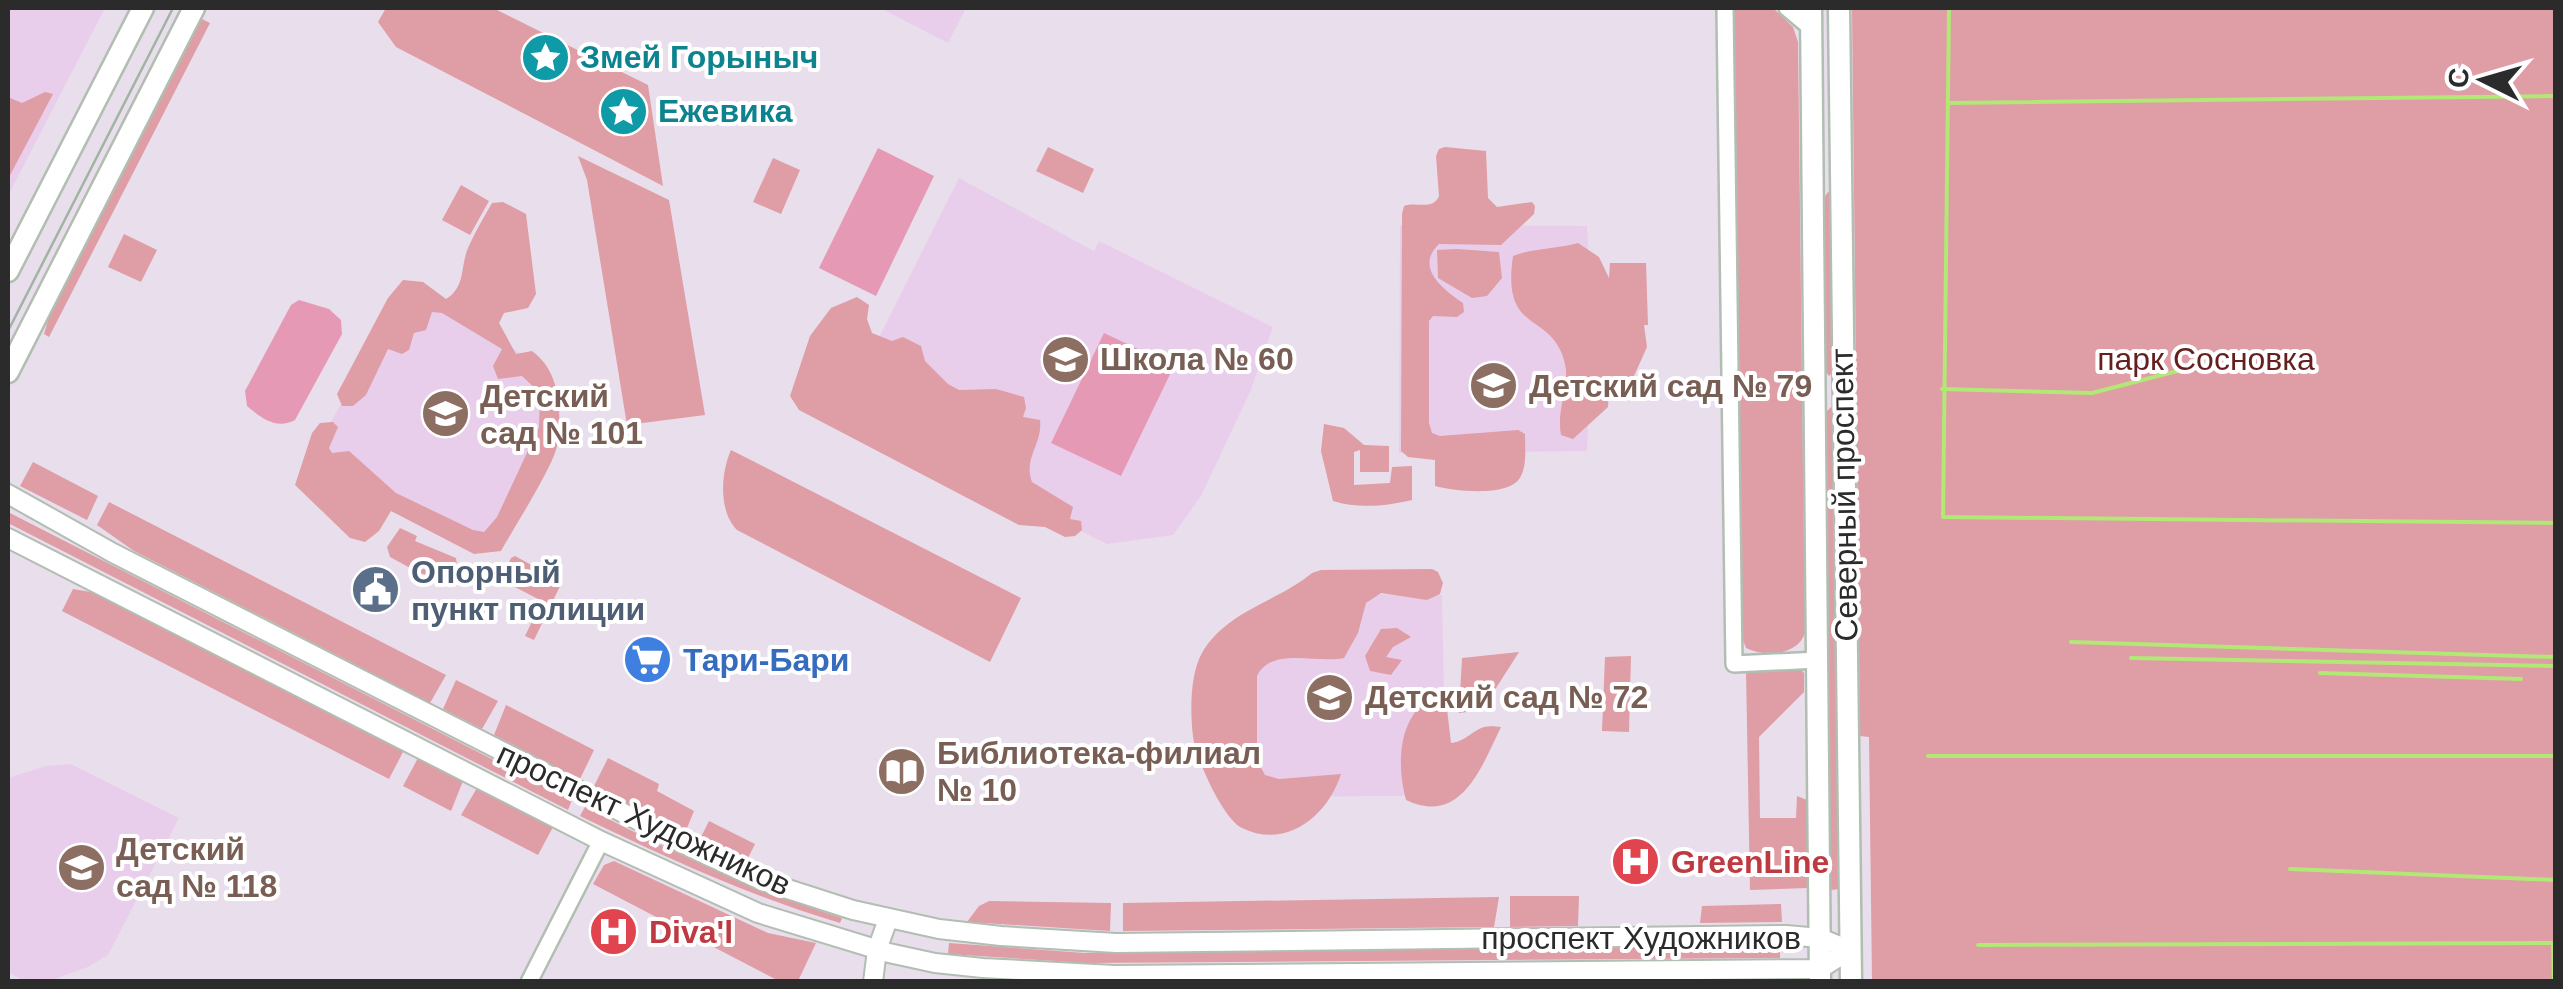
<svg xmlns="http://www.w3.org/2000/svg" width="2563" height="989" font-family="Arial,sans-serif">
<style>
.education{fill:#e9ceec}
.green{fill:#df9da5}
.pitch{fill:#e699b4}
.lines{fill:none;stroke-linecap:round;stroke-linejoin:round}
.stream{stroke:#b1e876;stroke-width:4}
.minor-casing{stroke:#b1beb1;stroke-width:20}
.tertiary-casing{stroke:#b1beb1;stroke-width:22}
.secondary-casing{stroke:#b1beb1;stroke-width:25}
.minor{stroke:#fff;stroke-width:15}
.tertiary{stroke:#fff;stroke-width:18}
.secondary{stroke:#fff;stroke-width:20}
.tram{stroke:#a1b4a2;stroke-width:2.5}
.labels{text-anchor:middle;stroke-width:8;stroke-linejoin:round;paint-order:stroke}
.culture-label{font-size:32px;font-weight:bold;fill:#0d838f;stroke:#fff;text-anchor:start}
.education-label{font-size:32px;font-weight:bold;fill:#785e54;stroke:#fff;text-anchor:start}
.park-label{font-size:32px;fill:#641f1e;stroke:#fff}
.street-label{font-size:32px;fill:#2b2b2b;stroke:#fff}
.service-label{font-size:32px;font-weight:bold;fill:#4e5e75;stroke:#fff;text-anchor:start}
.shop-label{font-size:32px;font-weight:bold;fill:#366cbe;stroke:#fff;text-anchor:start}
.health-label{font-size:32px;font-weight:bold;fill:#be3a42;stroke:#fff;text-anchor:start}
</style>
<rect width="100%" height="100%" fill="#e9deec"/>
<!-- education -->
<path class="education" d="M8,8H105L8,196Z
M880,8H966L948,43Z
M959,178L1094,251L1099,241L1273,327L1250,392L1201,496L1173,535L1107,544L1011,496L835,425Z
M1400,225L1587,226L1592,322L1587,451L1399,453Z
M406,286L532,360L551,393L557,436L498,550L306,467Z
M1305,593L1442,595L1445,745L1408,796L1218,797L1215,649Z
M71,764L179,818L108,955L88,967L49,981H25L8,972V778L46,766Z"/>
<!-- green -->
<path class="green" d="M386,8H493L648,85L663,186L396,47L378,22Z
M1734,8H1773L1793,27L1798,42L1805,633C1798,655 1765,658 1746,648L1743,640Z
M1852,8H2555V981H1872L1869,737L1860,736Z
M200,18L210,23L49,337L44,334L50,313Z
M45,92L53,94L8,179V97L22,103Z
M1048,147L1094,169L1083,193L1036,171Z
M1445,147L1486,151L1488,198L1497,207L1532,202L1535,206L1534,214L1501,245L1439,244C1414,268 1444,290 1463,303L1464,312L1457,317L1433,316L1429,321V423L1432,433L1440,436L1518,430L1525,434C1525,447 1527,464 1521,476C1511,498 1454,491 1435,486V460L1408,457L1401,451L1402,214L1404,206C1416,201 1433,211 1439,196L1436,156L1439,149Z
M578,156L669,200L705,415L627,425L587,180Z
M773,158L800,170L781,214L753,202Z
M461,185L489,201L470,235L442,220Z
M1828,192L1833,196V372L1829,376L1826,372L1824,198Z
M503,202L526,214L536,294L528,308L504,313L499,323L516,354L532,351C561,372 562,412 557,446C553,467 513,529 501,551L474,554L391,511L379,531L365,542L350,538L295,485L312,433L320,423L333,422L338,427L329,448L332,453L349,451L396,493L473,530L484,532L497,517L539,427L540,393L522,376L498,379L493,366L502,349L442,313L432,312L426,330L414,333L409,350L402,354L388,349L366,395L353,406H342L337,394L388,298L403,280L423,282L446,299C466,287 460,267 468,248C475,232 484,217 492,203Z
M124,234L157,250L141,282L108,267Z
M1578,243L1599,257L1609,278L1610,263H1646L1648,325H1644L1647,347L1634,376L1618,378L1609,391L1608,407L1573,439L1561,435C1556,410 1570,385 1565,364C1553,310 1501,337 1513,256C1534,248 1556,249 1578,243Z
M1457,249L1499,252L1502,278L1487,296L1472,298L1438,278L1437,250Z
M857,297L869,305L867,319L872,333L892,341L903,337L921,346L925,361L948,384L959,390L996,389L1024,397L1026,408L1023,417L1040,420C1043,444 1023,457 1032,482L1073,507L1070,519L1081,521L1082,530L1075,536L1065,537L1045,527L1019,525L799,410L790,396L810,336L831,308Z
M1831,407L1835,411L1840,889L1831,890L1826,412Z
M1324,424L1344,428L1364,445L1389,446V472H1360V450L1354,452V485L1390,483L1392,467L1412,466V500C1387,506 1358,509 1333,501L1321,451Z
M731,450L1021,598L990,662L737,530C718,511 721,472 731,450Z
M33,462L98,496L87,520L20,486Z
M109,502L446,675L430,703L134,551L97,525Z
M8,512L572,800L568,810L8,523Z
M400,528L417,536L415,541L456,558L457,565L453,575C431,584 410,567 390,557L387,547Z
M515,556L562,582L534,640L525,636L542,601L505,582L502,577L511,558Z
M1432,569L1438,572L1443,583L1440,594L1427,600L1381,593L1366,603L1358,633L1344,658C1316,664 1272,646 1257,676V760L1265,775L1279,779L1341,774C1328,815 1287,850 1242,828C1223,819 1195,757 1193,736C1190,712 1190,674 1202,653C1226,611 1277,602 1312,573L1321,570Z
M73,589L96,593L404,750L389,779L62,611Z
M1397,628L1411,637L1393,647L1386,657L1402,660L1391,675L1370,671L1365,656L1381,629Z
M1519,652L1482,710L1459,713L1462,658Z
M1631,656L1629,732L1602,731L1605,657Z
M1797,665L1804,673V692L1759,737L1760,818H1796L1797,796L1807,800L1808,888L1750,890L1746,670Z
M456,680L498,701L482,729L443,709Z
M1445,692L1451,743C1473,740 1473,722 1501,727C1481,768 1461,826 1406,800C1395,760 1399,705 1445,692Z
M506,705L594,750L580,779L494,735Z
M418,758L463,781L451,811L403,786Z
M608,758L659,784L657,791L694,811L685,833L594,786Z
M477,788L553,827L538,855L461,815Z
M585,807C670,851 750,889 842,918L840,923C749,896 665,857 580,816Z
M709,821L755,844L746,862L700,839Z
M614,861L768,933L816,943L798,981H779L593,884L604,865Z
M1510,896H1579L1578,926L1510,927Z
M1499,897L1494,927L1123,931V903Z
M989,901L1111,903L1110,931L967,922L979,906Z
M1781,904L1782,922L1700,923L1702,906Z
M949,943L1085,953L1780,946V958L1086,963L948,954Z"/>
<!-- pitch -->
<path class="pitch" d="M878,148L934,176L876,296L819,268Z
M299,300L329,309L341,320L342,334L295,420C276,430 261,418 247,406L245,391L291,305Z
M1104,333L1174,366L1121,476L1051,443Z"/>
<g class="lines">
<!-- stream -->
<path class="stream" d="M1949,8L1943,517L2556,523
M1948,103L2556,96
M1942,389L2092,393L2220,360
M2071,642L2553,657
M2131,658L2555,666
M2320,673L2521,679
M1928,756H2556
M2290,869L2556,880
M2553,943L2554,982
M1978,945L2556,943"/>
<defs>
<path id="minor" d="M1725,8L1734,664L1818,660
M1787,8L1811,28
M529,982L601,841"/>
<path id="tertiary" d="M8,494L113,553L690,847L763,881L853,910L939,929L1001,936L1116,943L1786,935L1820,938L1850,950
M8,538L601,841L758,913L889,953L935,963L983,968L1114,975L1820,969L1850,950
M873,982L877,950L888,919"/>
<path id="secondary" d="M1811,8L1820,982
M1839,8L1851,982
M8,271L143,8
M8,372L194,8"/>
</defs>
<!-- minor casing -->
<use href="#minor" class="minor-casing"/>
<!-- tertiary casing -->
<use href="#tertiary" class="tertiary-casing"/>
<!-- secondary casing -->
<use href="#secondary" class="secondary-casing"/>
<!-- minor -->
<use href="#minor" class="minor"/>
<!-- tertiary -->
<use href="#tertiary" class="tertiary"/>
<!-- secondary -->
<use href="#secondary" class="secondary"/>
<!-- tram -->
<path class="tram" d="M8,331L173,8"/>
</g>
<!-- icons -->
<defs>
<symbol id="sight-disc" viewBox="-11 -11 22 22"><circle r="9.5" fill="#0f9aa8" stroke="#fff"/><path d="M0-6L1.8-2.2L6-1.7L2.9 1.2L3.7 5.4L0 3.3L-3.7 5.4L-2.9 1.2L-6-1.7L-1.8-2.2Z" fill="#fff"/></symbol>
<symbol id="school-disc" viewBox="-11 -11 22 22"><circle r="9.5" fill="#8d6e63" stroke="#fff"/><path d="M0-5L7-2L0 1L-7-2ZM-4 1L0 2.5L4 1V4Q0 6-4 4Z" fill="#fff"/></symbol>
<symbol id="civic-disc" viewBox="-11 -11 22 22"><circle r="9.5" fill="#5c6f8a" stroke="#fff"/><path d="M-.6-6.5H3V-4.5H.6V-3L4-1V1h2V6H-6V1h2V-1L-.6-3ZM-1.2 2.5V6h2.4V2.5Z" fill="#fff"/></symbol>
<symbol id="supermarket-disc" viewBox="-11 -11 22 22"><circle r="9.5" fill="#3f7fe0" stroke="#fff"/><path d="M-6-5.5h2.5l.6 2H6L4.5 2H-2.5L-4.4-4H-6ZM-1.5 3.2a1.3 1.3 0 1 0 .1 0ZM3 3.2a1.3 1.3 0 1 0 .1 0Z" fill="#fff"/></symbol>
<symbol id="library-disc" viewBox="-11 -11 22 22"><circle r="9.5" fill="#8d6e63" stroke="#fff"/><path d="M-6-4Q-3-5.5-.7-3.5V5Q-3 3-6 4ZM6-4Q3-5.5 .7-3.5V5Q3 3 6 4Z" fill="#fff"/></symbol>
<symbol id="hospital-disc" viewBox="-11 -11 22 22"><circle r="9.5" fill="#e0444e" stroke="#fff"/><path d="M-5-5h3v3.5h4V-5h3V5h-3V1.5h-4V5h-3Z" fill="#fff"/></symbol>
</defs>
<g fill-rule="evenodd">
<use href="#sight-disc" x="518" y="30" width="55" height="55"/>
<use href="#sight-disc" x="596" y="84" width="55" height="55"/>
<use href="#school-disc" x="1038" y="332" width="55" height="55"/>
<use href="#school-disc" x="1466" y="358" width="55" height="55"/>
<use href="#school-disc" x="418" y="386" width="55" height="55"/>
<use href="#civic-disc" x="348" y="562" width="55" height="55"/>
<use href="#supermarket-disc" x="620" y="632" width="55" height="55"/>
<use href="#school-disc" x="1302" y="670" width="55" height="55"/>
<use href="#library-disc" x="874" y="744" width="55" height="55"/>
<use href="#hospital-disc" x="1608" y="834" width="55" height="55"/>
<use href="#school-disc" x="54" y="840" width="55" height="55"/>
<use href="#hospital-disc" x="586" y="904" width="55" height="55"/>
</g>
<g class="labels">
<!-- culture labels -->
<g class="culture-label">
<text x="580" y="68">Змей Горыныч</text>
<text x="658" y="122">Ежевика</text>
</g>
<!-- education labels -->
<g class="education-label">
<text x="1100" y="370">Школа № 60</text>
<text x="1529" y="397">Детский сад № 79</text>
<text x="480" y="407">Детский<tspan x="480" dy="37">сад № 101</tspan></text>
<text x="1365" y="708">Детский сад № 72</text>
<text x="937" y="764">Библиотека-филиал<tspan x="937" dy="37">№ 10</tspan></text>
<text x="116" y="860">Детский<tspan x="116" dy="37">сад № 118</tspan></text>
</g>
<!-- park labels -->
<g class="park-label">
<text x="2206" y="370">парк Сосновка</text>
</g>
<!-- street labels -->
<g class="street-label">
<text transform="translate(1844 495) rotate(-91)" y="11">Северный проспект</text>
<text transform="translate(644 819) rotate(25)" y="11">проспект Художников</text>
<text x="1641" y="949">проспект Художников</text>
</g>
<!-- service labels -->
<g class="service-label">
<text x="411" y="583">Опорный<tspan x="411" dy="37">пункт полиции</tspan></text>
</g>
<!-- shop labels -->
<g class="shop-label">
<text x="683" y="671">Тари-Бари</text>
</g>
<!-- health labels -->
<g class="health-label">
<text x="1671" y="873">GreenLine</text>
<text x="649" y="943">Diva'l</text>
</g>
</g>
<!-- border -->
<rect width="2563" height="989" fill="none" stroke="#2b2b2b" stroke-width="20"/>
<!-- north arrow -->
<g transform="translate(2483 80) rotate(275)" stroke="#ffffff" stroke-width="8" paint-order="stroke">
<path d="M0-8L18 38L0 25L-18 38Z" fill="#2b2b2b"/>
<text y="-15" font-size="28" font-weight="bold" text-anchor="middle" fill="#2b2b2b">С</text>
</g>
</svg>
